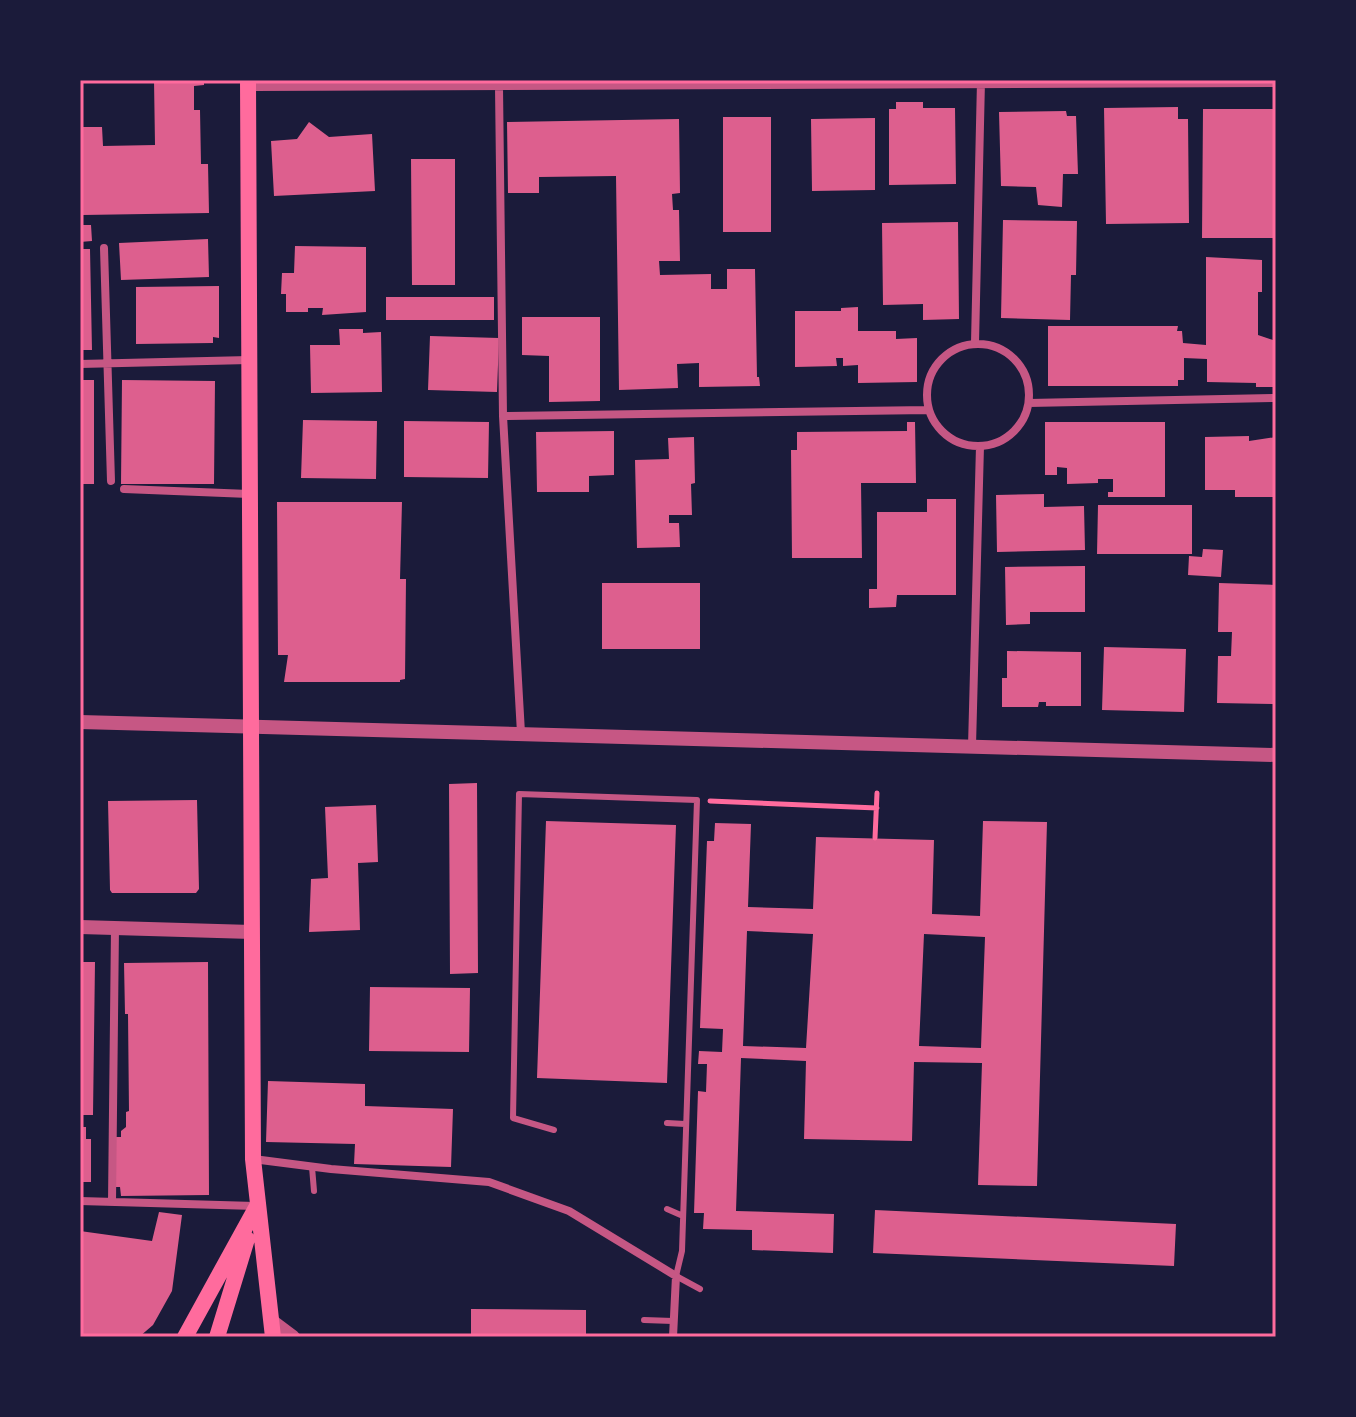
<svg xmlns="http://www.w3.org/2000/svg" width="1356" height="1417" font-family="'Playfair Display',serif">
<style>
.building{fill:#dd5f8e;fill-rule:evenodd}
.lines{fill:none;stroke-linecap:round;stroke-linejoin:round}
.path{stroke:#ff6b9d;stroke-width:5}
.service{stroke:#c65784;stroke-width:6}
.minor{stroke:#c65784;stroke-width:8}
.tertiary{stroke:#c65784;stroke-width:14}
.secondary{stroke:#ff6b9d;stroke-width:16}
.neatline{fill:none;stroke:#ff6b9d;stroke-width:3}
</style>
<rect width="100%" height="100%" fill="#1b1b3a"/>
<!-- building -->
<path class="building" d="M154,80H204V85L194,86V110H200L201,164H208L209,213L83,215L80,127H102L103,146L155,145Z
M896,102H923V108H955L956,184L889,185V109H896Z
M1178,107V119H1188L1189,223L1106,224L1104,108Z
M1203,109H1276V238H1202Z
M1066,111L1067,116H1076L1078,174H1063L1062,207L1038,205L1036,187L1001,186L999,112Z
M723,117H771V232H723Z
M875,118V190L812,191L811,119Z
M679,119L680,193L672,194L673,210H679L680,261H659L660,275L711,274V289H727V269H755L757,377H759L760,386L699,387V363L677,364L678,388L619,390L616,176L539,177V193H508L507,122Z
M309,122L329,137L372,134L375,191L274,196L271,141L297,139Z
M411,159H455V285H412Z
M1003,220L1077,221L1076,275H1071L1070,320L1001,318Z
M958,222L959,319L923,320V304L883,305L882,223Z
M80,225H91L92,241L80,242Z
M208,239L209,277L121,280L119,243Z
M295,246L366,247V312L322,315L323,308H308V312H286V294H281L282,273H294Z
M80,249H90L92,350H80Z
M1206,257L1262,260V292H1258V335L1276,341V387H1256V383L1207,382V359L1184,358V380H1178V386H1048V326H1178L1177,331H1182L1183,343L1206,345Z
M219,286V338L213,337V343L136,344V287Z
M386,297H494V320H386Z
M858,307V331H896V339L917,338V382L858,383V365L843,366V358H836L837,366L795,367V311H841V308Z
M522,317H600V401L549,402V356L522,355Z
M339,329H363V333L381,332L382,392L311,393L310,345H340Z
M430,336L499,338L497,392L428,390Z
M80,380H94V484H80Z
M122,380L215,381L214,484H121Z
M303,420L377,421L376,479L301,478Z
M404,421L489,422L488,478L404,477Z
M907,422H915L916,483H861L862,558H792L791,450H797V432L907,431Z
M1045,422H1165V497H1108V492H1113V479H1098V483L1067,484V468L1057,467V475H1045Z
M614,431V475L589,476V492H537L536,432Z
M1249,436V441L1276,437V497H1235V490H1205V437Z
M694,437L695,483L691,484L692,515H669V523H679L680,547L637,548L635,460L669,459L668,438Z
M1044,494V507L1084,506L1085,550L997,552L996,495Z
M927,499H956V595H897L896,607L869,608V589H877V512H927Z
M277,502H402L400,579H406L405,679L400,680V682H284L288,655H278Z
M1098,505H1192V554H1097Z
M1203,549L1223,550L1221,577L1188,575L1189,556L1202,557Z
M1085,566V612H1030V624L1006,625L1005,567Z
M602,583H700V649H602Z
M1219,583L1276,585V704L1217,703L1218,656H1231L1232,632H1218Z
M1104,647L1186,649L1184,712L1102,710Z
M1007,651L1081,652V706H1046V702H1039L1038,707H1002V678H1007Z
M477,783L478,973L450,974L449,784Z
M197,800L199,889L196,893H112L110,890L108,801Z
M376,805L378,862L358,863L360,930L309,932L311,879L328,878L325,807Z
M546,821L676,825L667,1083L537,1078Z
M983,821L1047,822L1037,1186L978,1185L982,1063L914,1062L912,1141L804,1139L806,1061L741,1058L736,1211L834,1214L833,1253L752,1250V1230L703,1229L704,1213H694L698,1091L706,1092L707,1064H698L699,1051L722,1052L723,1029L700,1028L707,841H714L715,823L751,824L748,907L813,909L816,837L934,840L932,914L980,916ZM747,931L813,934L806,1048L743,1046ZM924,934L985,937L981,1048L919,1046Z
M80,962H95L93,1115H80Z
M208,962L209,1195L121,1196L120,1187H114V1137H121V1131L126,1127V1112L129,1111L128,1014H125L124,963Z
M370,987L470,988L469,1052L369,1051Z
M268,1081L365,1084V1106L453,1109L451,1167L354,1164L355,1144L266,1142Z
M80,1127H86V1139H91V1182H83V1194H80Z
M875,1210L1176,1224L1174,1266L873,1253Z
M159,1212L182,1215L172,1291L153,1325L139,1337H80V1231L152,1241Z
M471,1309L586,1310V1337H471Z"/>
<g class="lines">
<!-- path -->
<path class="path" d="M710,801L877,808
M875,838L877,793"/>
<!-- service -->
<path class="service" d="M667,1123L685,1124
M554,1130L513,1118L519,794L697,800L682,1251L676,1276L700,1289
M312,1167L314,1191
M667,1209L683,1216
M644,1320L673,1321"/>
<!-- minor -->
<path class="minor" d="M249,87L1276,83
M499,87L503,416L521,733
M104,248L111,481
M975,343L981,81
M927 395a51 51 0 1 1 102 0a51 51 0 1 1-102 0Z
M80,364L249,360
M1029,403L1276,398
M503,416L929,410
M124,489L249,494
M972,746L980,446
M253,1159L331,1169L489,1182L569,1211L676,1276L673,1337
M80,1201L255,1206
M112,1202L115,927"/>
<!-- tertiary -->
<path class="tertiary" d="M80,722L1276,755
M80,927L252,932
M273,1322L293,1337"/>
<!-- secondary -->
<path class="secondary" d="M248,80L253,1159L273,1337
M185,1337L257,1206
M217,1337L247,1239"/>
</g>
<!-- border -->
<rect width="1356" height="1417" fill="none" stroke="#1b1b3a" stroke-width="164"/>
<rect x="82" y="82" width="1192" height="1253" class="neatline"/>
</svg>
